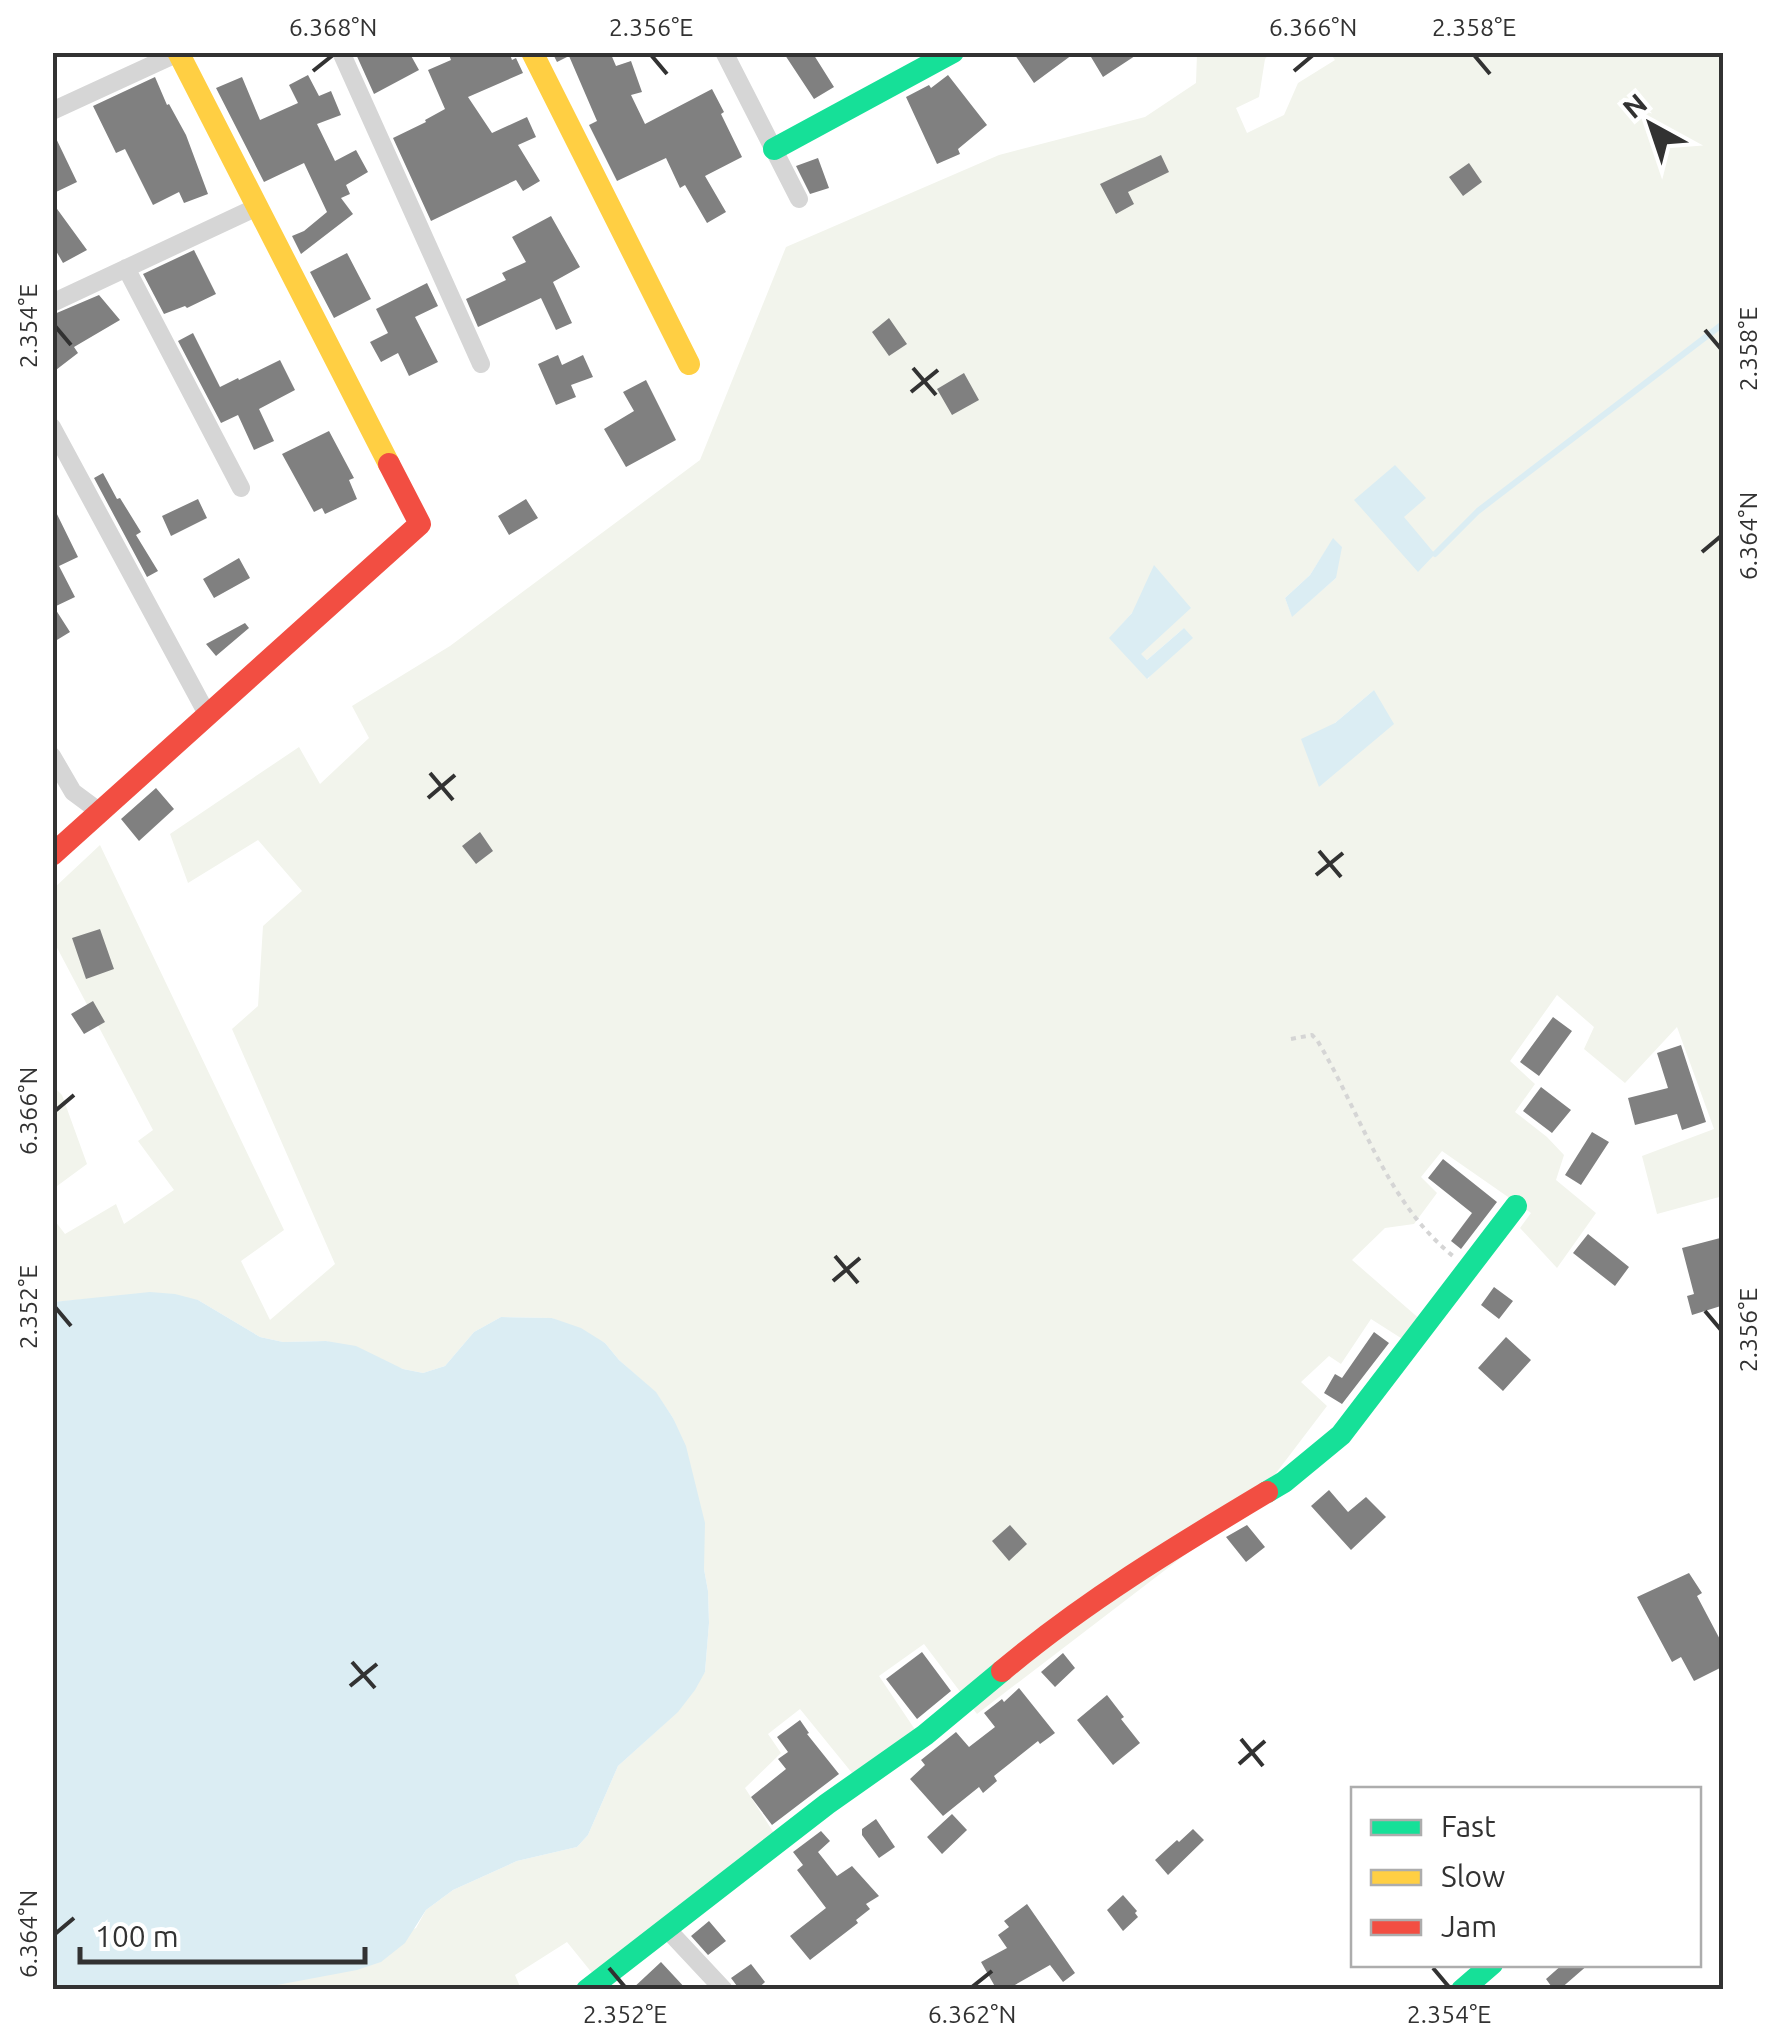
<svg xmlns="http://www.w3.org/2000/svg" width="1776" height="2042" font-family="Ubuntu,sans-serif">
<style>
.green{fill:#f2f4ec;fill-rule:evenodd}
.water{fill:#dbedf3}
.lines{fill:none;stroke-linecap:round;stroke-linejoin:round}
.stream{stroke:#dbedf3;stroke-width:6}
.building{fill:#808080}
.path{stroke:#d5d5d5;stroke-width:4;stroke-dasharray:5 5;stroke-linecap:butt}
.street{stroke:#d6d6d6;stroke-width:18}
.fast{stroke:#16e098;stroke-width:22}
.slow{stroke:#ffcf43;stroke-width:22}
.jam{stroke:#f24e42;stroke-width:22}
.ticks{fill:none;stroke:#323232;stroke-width:4}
.neatline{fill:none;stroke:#323232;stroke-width:4}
.ticks-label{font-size:25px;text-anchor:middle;fill:#323232}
</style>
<rect width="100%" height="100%" fill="#fff"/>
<!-- green -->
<path class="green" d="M1197,53H1270L1265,59L1259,97L1236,108L1247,133L1284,115L1298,83L1335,60L1330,53H1723V1196L1657,1214L1642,1156L1714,1129L1677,1027L1625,1083L1584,1049L1594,1027L1557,995L1510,1061L1535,1084L1515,1112L1547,1137L1564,1155L1556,1180L1596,1213L1557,1268L1520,1228L1531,1213L1442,1151L1421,1177L1437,1193L1414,1224L1385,1228L1352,1260L1422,1321L1404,1340L1371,1319L1341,1364L1329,1356L1301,1382L1327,1406L1254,1502L977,1714L924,1644L879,1676L922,1740L861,1784L800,1709L768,1734L781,1753L745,1788L783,1847L605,1989L567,1942L515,1975L521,1989H265L416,1928L426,1910L453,1890L517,1861L577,1847L588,1835L618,1766L661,1727L705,1672L709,1623L708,1591L704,1569V1523L673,1418L656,1393L619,1360L605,1343L552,1318L501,1317L474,1332L445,1366L423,1373L403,1369L326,1341L283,1342L260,1337L198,1300L126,1296L53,1302L52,1217L65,1234L116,1204L124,1224L174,1190L138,1141L153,1130L53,940V889L100,845L284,1230L241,1261L270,1320L335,1264L232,1029L258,1006L263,926L302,891L258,840L188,883L170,834L299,747L320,784L369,738L352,706L450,646L700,460L786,247L999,155L1145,117L1196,83ZM1333,539L1336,578L1292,616L1285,598L1310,575ZM1132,613L1140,654L1147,660L1184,628L1148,679L1110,638ZM1374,690L1319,787L1335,723Z
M52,1085L62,1095L87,1164L53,1189Z"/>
<!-- water -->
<path class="water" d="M1395,465L1426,498L1404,517L1435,554L1418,572L1354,500Z
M1333,538L1342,547L1336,578L1292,617L1285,598L1310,575Z
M1154,565L1191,608L1141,654L1147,660L1184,628L1193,638L1147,679L1109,638L1132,613Z
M1374,690L1394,724L1319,787L1301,739L1335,723Z
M150,1292L175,1294L198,1300L260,1337L283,1342L326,1341L356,1346L403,1369L423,1373L445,1366L474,1332L501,1317L552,1318L581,1328L605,1343L619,1360L656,1392L673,1418L686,1446L705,1523L704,1569L708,1591L709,1623L705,1672L695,1690L678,1712L618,1766L588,1835L577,1847L517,1861L453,1890L426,1910L405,1943L381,1962L357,1970L277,1985L265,1989H53V1302Z"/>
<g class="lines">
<!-- stream -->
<path class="stream" d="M1435,554L1478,511L1724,323"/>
</g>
<!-- building -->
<path class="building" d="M355,52H409L419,70L374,94Z
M448,52H509L512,60L516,58L523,73L468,97L492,133L527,117L536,137L518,145L540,181L523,191L516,180L431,221L393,138L426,122L425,120L445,109L428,70L451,60Z
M552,52H610L616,66L631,61L642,92L631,95L645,124L712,89L724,112L721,114L742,157L705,176L726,212L707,223L685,185L680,188L666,158L617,181L589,125L597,121L569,56L557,62Z
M783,52H812L834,87L814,99Z
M1013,52H1076L1034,83Z
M1088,52H1141L1103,77Z
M308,75L319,96L331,91L341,115L317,124L335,161L356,150L368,172L346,185L350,194L341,198L353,214L301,254L292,236L304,231L327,212L304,163L264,182L216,88L242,77L260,120L298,103L289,85Z
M948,75L987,125L958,149L960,154L937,164L906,97L929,85L931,88Z
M155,77L167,105L169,104L186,135L208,194L184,203L179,192L153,205L125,149L116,153L93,106Z
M52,130L77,182L56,192L52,183Z
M1161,155L1169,172L1128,192L1134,204L1116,214L1100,184Z
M818,158L829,188L810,194L796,166Z
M1469,163L1482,182L1463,196L1449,177Z
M52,202L87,250L63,263L52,244Z
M551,216L580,267L553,282L572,323L556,330L541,298L478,327L466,299L506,280L502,273L526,262L512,237Z
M194,250L216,294L187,308L185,306L164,314L143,274Z
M347,253L371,299L334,318L310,272Z
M427,283L438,306L415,317L438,362L409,376L398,353L381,362L370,342L388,333L376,309Z
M99,295L120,320L74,347L78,353L52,373V315Z
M889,318L907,344L889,356L872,332Z
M193,333L220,387L238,378L239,380L280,360L295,390L259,409L274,441L254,450L238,415L221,423L178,341Z
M558,355L562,365L583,355L593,377L571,385L576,397L556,405L538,364Z
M964,373L979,400L952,415L937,389Z
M646,380L676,440L626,467L604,429L634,411L623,392Z
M329,431L354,478L349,480L357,499L325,514L322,508L314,512L282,454Z
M103,473L117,499L120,498L141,532L136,535L158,571L147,577L94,478Z
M198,499L207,518L171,536L162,516Z
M526,499L538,518L509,535L498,516Z
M52,504L78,557L59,566L75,597L54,607L70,632L52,643Z
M239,558L250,578L214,598L203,579Z
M245,623L249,628L216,656L206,644Z
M156,788L174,809L139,841L121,819Z
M480,832L493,851L476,864L462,846Z
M100,929L114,969L86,979L72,938Z
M93,1001L105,1022L84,1034L71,1014Z
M1553,1017L1572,1031L1539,1076L1520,1062Z
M1681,1045L1706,1122L1682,1130L1677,1114L1635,1125L1628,1098L1668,1088L1657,1053Z
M1541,1087L1571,1110L1552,1133L1523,1111Z
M1592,1132L1609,1142L1581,1185L1565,1175Z
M1443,1159L1497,1202L1461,1249L1451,1241L1472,1213L1428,1178Z
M1588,1234L1629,1267L1615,1286L1573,1253Z
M1724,1237V1305L1692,1315L1687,1296L1694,1294L1682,1248Z
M1494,1287L1513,1301L1499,1319L1481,1305Z
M1374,1332L1389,1343L1342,1404L1324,1393L1335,1374L1342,1378Z
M1506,1337L1531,1360L1503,1391L1478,1368Z
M1329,1490L1348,1512L1366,1497L1386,1517L1351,1550L1311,1506Z
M1010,1525L1027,1544L1009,1561L992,1541Z
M1247,1525L1265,1547L1246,1562L1226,1537Z
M1689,1573L1702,1593L1697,1596L1724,1647V1666L1694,1681L1681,1657L1672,1662L1637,1597Z
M922,1652L951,1691L917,1719L886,1679Z
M1063,1653L1075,1668L1055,1687L1041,1672Z
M1019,1688L1055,1733L1040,1744L1038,1741L994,1776L997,1781L983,1793L979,1787L943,1816L910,1779L925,1765L921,1760L956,1732L969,1747L995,1727L984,1713L1002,1699L1004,1702Z
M1107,1695L1124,1717L1121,1719L1140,1743L1113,1765L1077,1720Z
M800,1720L809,1733L807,1734L839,1774L772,1825L751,1797L786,1769L778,1759L788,1752L777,1737Z
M952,1814L967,1830L942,1854L927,1837Z
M876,1819L895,1847L879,1858L862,1835V1829Z
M1193,1829L1204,1840L1168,1875L1155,1860L1177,1840L1179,1842Z
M821,1831L830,1841L818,1852L837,1876L852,1866L879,1896L866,1904L870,1909L856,1920L858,1923L810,1960L790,1936L826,1908L797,1870L803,1865L793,1852Z
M1123,1895L1137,1911L1135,1913L1138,1917L1123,1931L1107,1910Z
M1027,1904L1075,1973L1063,1982L1050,1965L1006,1990H997L981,1962L1007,1948L998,1935L1009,1927L1004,1921Z
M709,1921L726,1941L708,1955L691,1936Z
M661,1962L687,1990H631Z
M751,1964L765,1982L756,1990H740L731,1978Z
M1563,1964H1589L1559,1990H1554L1546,1979Z"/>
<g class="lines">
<!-- path -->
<path class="path" d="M1291,1039L1312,1035L1317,1040C1361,1113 1385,1201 1453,1256"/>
<!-- street -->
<path class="street" d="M341,52L481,364
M724,52L799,199
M52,111L178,53
M126,268L241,488
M52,303L257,207
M52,427L207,714
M52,756L73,792L100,812
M666,1928L724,1990"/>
<!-- fast -->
<path class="fast" d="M774,149L953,52
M1267,1492L1284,1482L1341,1435L1516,1206
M587,1990L827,1804L925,1735L1002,1671
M1462,1990L1492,1964"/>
<!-- slow -->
<path class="slow" d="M178,52L389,464
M532,52L689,364"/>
<!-- jam -->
<path class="jam" d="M52,855L420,524L389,464
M1002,1671C1084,1602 1175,1547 1267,1492"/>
</g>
<!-- ticks -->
<path class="ticks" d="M651,55L667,74M1474,55L1490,74M313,71L333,55M1294,71L1313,55M55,326L71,345M1705,330L1721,349M913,368L936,395M911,392L938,370M1702,552L1721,536M430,773L453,800M428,798L455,775M1319,851L1341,877M1316,875L1343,853M55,1111L74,1095M835,1256L858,1283M833,1281L860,1258M55,1307L71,1326M1705,1311L1721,1330M352,1662L375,1688M350,1686L377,1664M1241,1739L1263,1766M1239,1764L1265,1741M55,1934L74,1918M609,1968L625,1987M1433,1968L1449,1987M972,1987L992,1971"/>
<!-- border -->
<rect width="1776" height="2042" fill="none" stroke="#ffffff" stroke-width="110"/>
<!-- legend -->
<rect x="1351" y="1787" width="350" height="180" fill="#ffffff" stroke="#adadad" stroke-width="2.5"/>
<rect x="1371" y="1820" width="50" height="15" fill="#16e098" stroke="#adadad" stroke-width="2.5"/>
<text x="1441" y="1837" font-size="30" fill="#323232">Fast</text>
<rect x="1371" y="1870" width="50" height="15" fill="#ffcf43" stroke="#adadad" stroke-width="2.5"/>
<text x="1441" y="1887" font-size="30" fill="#323232">Slow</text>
<rect x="1371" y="1920" width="50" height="15" fill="#f24e42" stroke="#adadad" stroke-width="2.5"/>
<text x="1441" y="1937" font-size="30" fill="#323232">Jam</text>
<!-- north arrow -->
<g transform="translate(1651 125) rotate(320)" stroke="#ffffff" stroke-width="8" paint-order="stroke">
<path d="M0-8L18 38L0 25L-18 38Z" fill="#323232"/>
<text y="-15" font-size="28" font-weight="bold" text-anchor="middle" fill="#323232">N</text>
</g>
<!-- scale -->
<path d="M80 1947v15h285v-15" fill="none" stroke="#323232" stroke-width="5"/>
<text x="95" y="1947" font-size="30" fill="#323232" stroke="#ffffff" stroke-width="8" paint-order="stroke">100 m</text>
<rect x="55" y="55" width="1666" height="1932" class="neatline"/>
<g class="ticks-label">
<text x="333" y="36">6.368°N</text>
<text x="651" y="36">2.356°E</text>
<text x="1313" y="36">6.366°N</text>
<text x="1474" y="36">2.358°E</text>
<text transform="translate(28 326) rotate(-90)" y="9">2.354°E</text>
<text transform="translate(1748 349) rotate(-90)" y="9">2.358°E</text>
<text transform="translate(1748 536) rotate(-90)" y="9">6.364°N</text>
<text transform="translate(28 1111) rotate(-90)" y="9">6.366°N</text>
<text transform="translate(28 1307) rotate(-90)" y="9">2.352°E</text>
<text transform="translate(1748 1330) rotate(-90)" y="9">2.356°E</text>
<text transform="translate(28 1934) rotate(-90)" y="9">6.364°N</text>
<text x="625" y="2023">2.352°E</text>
<text x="972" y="2023">6.362°N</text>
<text x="1449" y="2023">2.354°E</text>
</g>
</svg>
